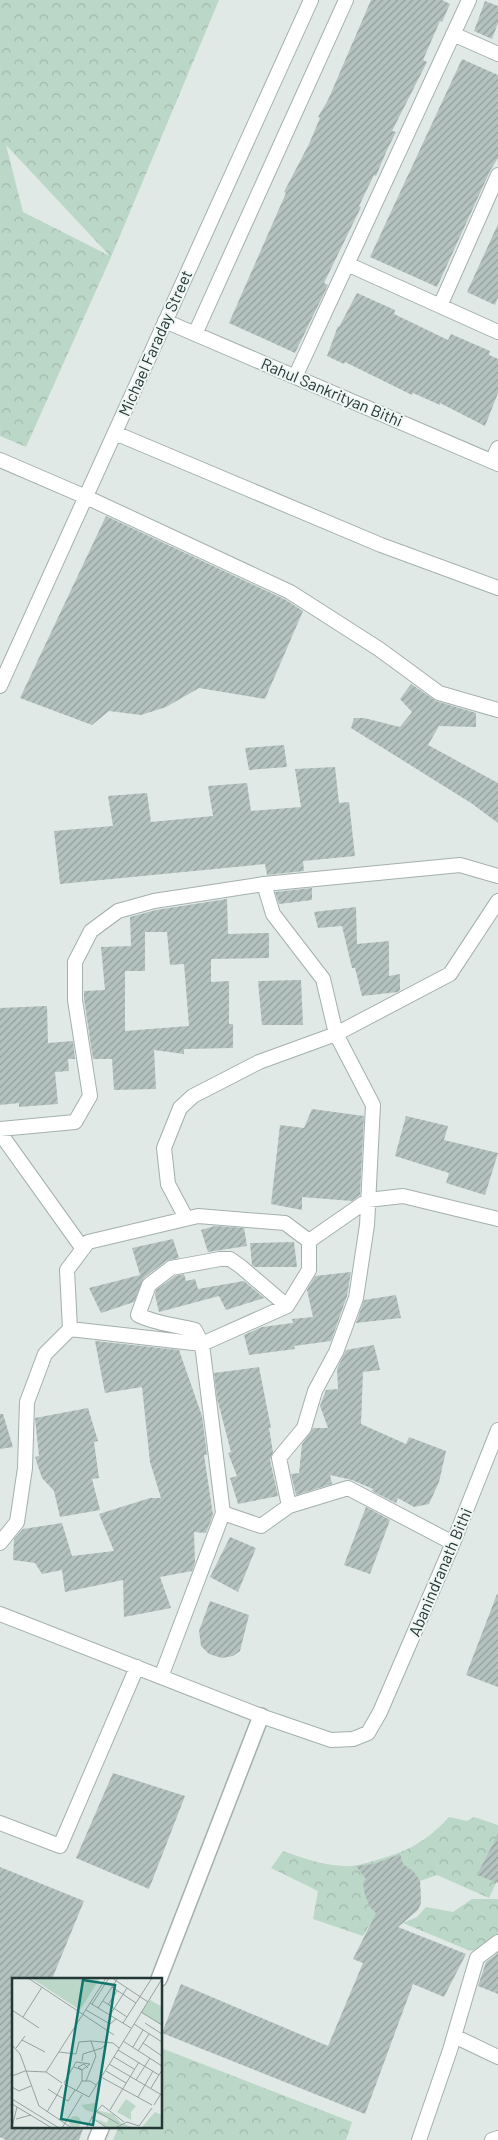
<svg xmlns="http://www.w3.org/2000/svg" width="498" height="2140" font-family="Barlow,sans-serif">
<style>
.forest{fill:url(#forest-crowns);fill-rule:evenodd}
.building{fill:url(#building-hatch);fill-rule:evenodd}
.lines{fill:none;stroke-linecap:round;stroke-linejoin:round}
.minor-casing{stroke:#a4b0ad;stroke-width:16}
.tertiary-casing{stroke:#a4b0ad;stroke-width:18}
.minor{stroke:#fff;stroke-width:14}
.tertiary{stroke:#fff;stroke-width:15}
.labels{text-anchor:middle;stroke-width:4;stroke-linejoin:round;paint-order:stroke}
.street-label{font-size:16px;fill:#233735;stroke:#eff6f4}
.inset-road{fill:none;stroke:#94a29f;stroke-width:1}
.view{fill:#0f766e;fill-opacity:0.15;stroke:#0f766e;stroke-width:2.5}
.inset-edge{fill:none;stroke:#233735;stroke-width:2.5}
</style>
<defs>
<pattern id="forest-crowns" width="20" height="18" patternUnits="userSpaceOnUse" patternTransform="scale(1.25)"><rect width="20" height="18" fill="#bbd7c8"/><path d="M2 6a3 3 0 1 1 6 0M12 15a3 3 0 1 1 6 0" fill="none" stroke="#a0b9ac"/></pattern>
<pattern id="building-hatch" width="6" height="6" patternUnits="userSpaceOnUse" patternTransform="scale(1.25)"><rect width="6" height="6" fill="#b5c3c0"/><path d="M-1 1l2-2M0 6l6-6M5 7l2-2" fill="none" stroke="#939f9d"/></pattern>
</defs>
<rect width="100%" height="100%" fill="#e0e9e6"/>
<!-- forest -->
<path class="forest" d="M0,0H219L111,257L26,447L0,436ZM6,145L110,256L23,212Z
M449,1817L467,1821L474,1817L498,1825V1879L489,1898L437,1875L420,1881L421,1903L414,1913L376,1914L363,1936L313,1919L318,1891L271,1868L283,1851C302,1858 322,1865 343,1866C354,1867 363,1864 373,1861C407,1852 426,1842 449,1817Z
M472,1899H498V1953L468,1950L403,1923L417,1917L426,1907L453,1912Z
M161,2048L352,2122L346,2140H113L119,2126H161Z"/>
<!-- building -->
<path class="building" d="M371,0H442L450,4L442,22L440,21L423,60L427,62L392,131L396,132L387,150L376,176L374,175L359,206L361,207L324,283L328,285L295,353L229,323L286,193L284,192L309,144L320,118L318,117L328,100Z
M485,1L498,6V23L492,39L474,31Z
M462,59L498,75V158L490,171L437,287L370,257Z
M498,224V297L495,305L467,292Z
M357,293L395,310L394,314L448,340L451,334L490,351L489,355L498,359V393L485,426L440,403V405L413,393L412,395L345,362L344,364L327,356L338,326L339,327Z
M106,516L286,600L303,611L265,699L199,688L166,707L141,715L109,711L92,725L20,698Z
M411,684L436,701L476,713V727L439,726L428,745L498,783V823L471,803L351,728L354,718H364L400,727L412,712L400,699Z
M284,745L287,767L249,770L245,748Z
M335,767L339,803L349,802L355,856L303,861L304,871L267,875L265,864L60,884L54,831L113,826L108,796L147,793L151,822L213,816L208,786L247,783L251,811L301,807L295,769Z
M312,888V900L279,904L275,892Z
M227,899L228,934L269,933V958L211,959V982L229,981V1024H233V1048L184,1049V1054L154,1050L156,1089L114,1090L112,1059H93L84,999V991L105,990L101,947L131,946L130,917L156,910ZM145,932H167L170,965L184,964L189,1026L125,1031V971H145Z
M356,907L357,944L389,941V976L400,974V990L398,992L362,996L355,968H352L342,926L318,928L314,912Z
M301,980L303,1025H262L258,981Z
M47,1006L48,1043L73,1041L75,1059H68L69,1071L55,1072L58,1104L19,1107V1103L0,1105V1008Z
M312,1109L364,1116L360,1195L352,1201L302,1197V1210L271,1204L280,1125L304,1128Z
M406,1116L448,1126L444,1140L498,1153L485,1195L446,1183L449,1173L395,1156Z
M215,1226L244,1228L247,1246L208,1252L201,1230Z
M173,1239L179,1258L166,1261L144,1278L134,1302L101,1313L89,1288L140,1275L132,1248Z
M294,1242L297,1267H255L252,1265L250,1243Z
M351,1272L347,1296L331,1341L294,1346L295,1349L249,1355L244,1335L262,1327L293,1323L292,1319L313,1317L307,1290L315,1276Z
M184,1274L186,1281L195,1279L198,1289L244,1281L264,1298L226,1310L219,1296L159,1312L155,1295L156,1290L175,1276Z
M396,1295L401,1318L356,1323L364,1300Z
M95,1341L179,1350L202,1416L207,1455H204L213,1515L206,1533L194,1532L195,1563L192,1571L160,1577L171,1608L124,1617L123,1580L65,1592L62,1570L42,1574L35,1563L13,1560L14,1539L23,1529L62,1523L72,1556L114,1551L99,1514L150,1498H161L150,1462L142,1387L105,1393Z
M374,1345L380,1370L363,1372L361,1424L406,1444L409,1437L446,1451L439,1482L429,1504L414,1507L398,1498L396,1503L372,1491L373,1489L352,1480L330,1475L332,1484L296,1495L291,1474L299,1473L302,1444L313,1428H328L320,1406L326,1390L338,1389L337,1369L346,1350Z
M259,1367L271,1428H269L273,1452L270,1460L278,1496L238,1504L230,1478L237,1476L228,1453L231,1452L217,1398L214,1373Z
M88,1408L98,1441L94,1442L99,1478L92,1479L100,1510L60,1517L54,1491L42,1478L35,1457L39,1456L35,1418Z
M0,1414H3L13,1447L0,1449Z
M366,1507L390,1520L370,1574L344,1565Z
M230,1537L256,1548L238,1592L210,1577Z
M497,1594L498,1595V1687L466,1675Z
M210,1601L249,1615L240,1651L233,1656L222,1658L209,1654L201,1646L199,1631Z
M113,1773L185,1796L149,1889L76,1858Z
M498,1834V1883L477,1875Z
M400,1854L403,1864L414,1872L420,1881L421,1903L418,1910L398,1927L466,1954L444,1997L413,1984L365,2114L162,2033L181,1984L328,2046L363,1963L353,1959L376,1913L370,1907L365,1895L363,1883L366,1879L356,1866L374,1864Z
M0,1867L84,1901L52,1979H14V2126H84L79,2140H6L0,2137Z
M498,1953V1994L478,1986L486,1962Z"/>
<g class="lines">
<defs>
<path id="minor" d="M453,34L498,54
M347,264L498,332
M440,306L498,175
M165,321L498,464
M195,334L346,0
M295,377L469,0
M115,433L381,545L498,588
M0,460L86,497L290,592L379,649L439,693L498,710
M492,461L498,448
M0,686L311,0
M264,884L460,865L498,876
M0,1129L75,1122L90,1096L75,1000V962L91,931L118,911L154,901L264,884L273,914L323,979L336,1034L373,1105L367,1225L356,1298L336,1352L315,1391L304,1428L279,1458L289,1506
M0,1133L83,1249
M186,1218L168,1184L164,1148L180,1108L193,1096L259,1062L336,1034L450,974L498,901
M309,1241L368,1200L403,1196L498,1219
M223,1513L261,1526L289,1506L348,1488L453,1543
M0,1543L17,1522L25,1468L27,1402L45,1354L70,1329L67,1270L88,1242L198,1216L285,1223L309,1241V1270L287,1306L202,1344L70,1329
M0,1614L261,1716L331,1740L353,1739L368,1733L380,1712L453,1543L498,1430
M161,1677L223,1513L202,1344L195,1330C176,1325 156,1324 138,1315L149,1285L171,1268L220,1259H230L240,1266L287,1306
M0,1823L60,1846L137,1667
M454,2036L498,2057
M419,2140L450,2050L477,1958L498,1942
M492,2140L498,2138"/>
<path id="tertiary" d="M159,1979L261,1716
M96,2140L102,2126"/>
</defs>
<!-- minor casing -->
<use href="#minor" class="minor-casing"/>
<!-- tertiary casing -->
<use href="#tertiary" class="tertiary-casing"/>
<!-- minor -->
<use href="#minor" class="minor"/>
<!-- tertiary -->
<use href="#tertiary" class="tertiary"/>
</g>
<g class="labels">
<!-- street labels -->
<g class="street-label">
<text transform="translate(155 343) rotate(-66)" y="6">Michael Faraday Street</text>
<text transform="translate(332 392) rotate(23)" y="6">Rahul Sankrityan Bithi</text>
<text transform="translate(440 1572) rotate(-67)" y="6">Abanindranath Bithi</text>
</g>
</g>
<!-- overview -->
<g transform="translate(12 1978)">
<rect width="150" height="150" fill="#e0e9e6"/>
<path d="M19,0H88L68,32ZM138,22L150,29V47L129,34ZM114,121L124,128L119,134V142L105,134ZM83,125L84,132L101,136L109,145L123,150L130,149L143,134L150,137V150H95L84,141L95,145L97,140L74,132L69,127ZM57 144a6 6 0 1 1 12 0a6 6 0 1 1-12 0Z" fill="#bbd7c8"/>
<path class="inset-road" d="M16,0L102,57M100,0L136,24M100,9L124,25M91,23L115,39M78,25L119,50M80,26L97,0M96,27L105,13M86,30L106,0M0,32L27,50M74,32L98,46L104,41M129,34L150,47M98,37L115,10M11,39L30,9M111,45L140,0M133,45L150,56M122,46L150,64M10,62L33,74M79,63L101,65L107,70M111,63L150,88M131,65L150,78M0,67L8,76L27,128L60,150M121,69L131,52M4,70L13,58M106,72L147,97M126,73L137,56M47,74L64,76L67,64L79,63L84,78L74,103M102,79L122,91M70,83L71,76L90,70L95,65M97,86L148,116M94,93L114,105M0,98L13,93L34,94M89,99L140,127M124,102L138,80M70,103H78L84,107M50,105L34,94L94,0M52,105L64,84L78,86L70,92L62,89M52,106L77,119L150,1M0,109L7,113L19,108M139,110L150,92M36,111L45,117L50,107M64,113L70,103V92L66,89L72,86L76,90M126,119L141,93M0,121L47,150M0,126L40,150M142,127L150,114M98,132L127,84M85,133L90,127L112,144M35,134L45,117L56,123L63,112M79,139L95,150M4,141L19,137M0,149L5,129M50,150L70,117M74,150L84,133L107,146M103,150L115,144L127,148L140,130"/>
<path class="view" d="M71,2L103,7L81,147L49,141Z"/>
<rect width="150" height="150" class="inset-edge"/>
</g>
</svg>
